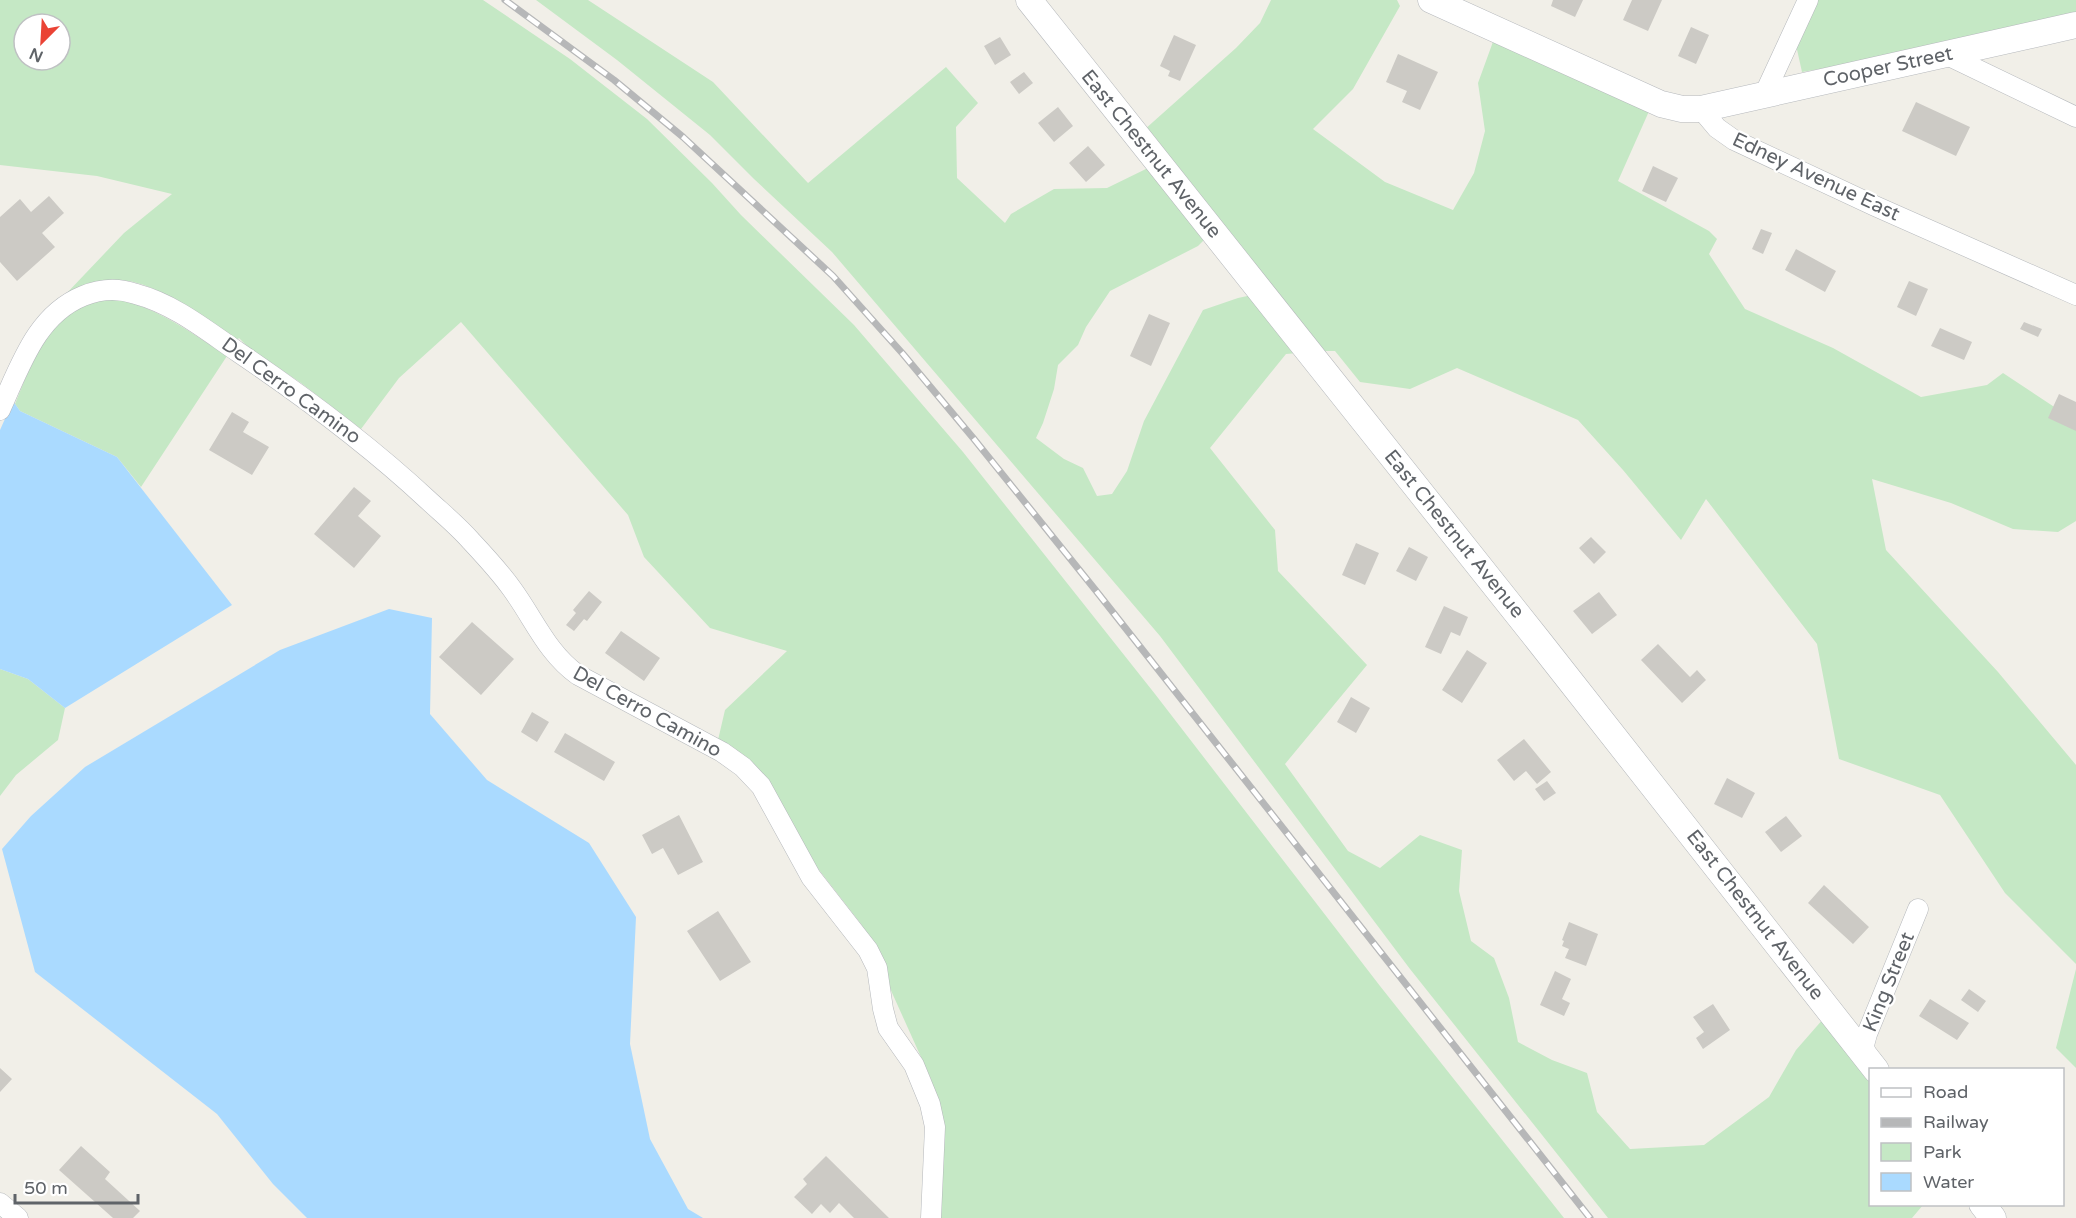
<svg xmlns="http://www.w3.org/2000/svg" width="2076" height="1218" viewBox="0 0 2076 1218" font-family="'Varela Round',sans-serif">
<rect width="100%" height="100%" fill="#f1efe8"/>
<path fill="#c5e8c5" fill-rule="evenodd" d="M0,0H483L570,59L647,119L712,183L741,215L854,325L963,452L1155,694L1380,986L1564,1218H941L938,1100L930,1077L861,924L718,740L725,710L787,651L710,628L644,557L628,515L461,322L399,378L361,429L301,383L249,348L239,338L237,340C211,323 150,277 119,281C101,284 83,291 65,295L124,233L172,194L97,176L0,165ZM24,24H60V60H24Z
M536,0H588L713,82L808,183L946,67L978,103L956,127L957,178L1005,223L1011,214L1054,189L1107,188L1150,167L1206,238L1198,246L1110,291L1086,327L1078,345L1058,365L1054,389L1043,423L1036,438L1064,459L1083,468L1097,496L1112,494L1127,471L1144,421L1203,310L1238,298L1252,295L1298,353L1286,354L1210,448L1275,530L1278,571L1367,665L1285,764L1348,851L1380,868L1420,835L1462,850L1459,891L1471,941L1494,958L1509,998L1518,1042L1552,1060L1587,1073L1597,1112L1630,1149L1704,1145L1769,1097L1796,1050L1824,1018L1870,1077V1204L1923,1205L1912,1218H1608L1410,969L1160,636L832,252L754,179L710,135L617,60Z
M1271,0H1397L1400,6L1353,89L1313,129L1385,182L1453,210L1474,173L1485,131L1478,83L1494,39L1650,109L1618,181L1709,231L1717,239L1709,254L1745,309L1833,348L1921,397L1987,385L2003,373L2074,420L2076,424V521L2058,532L2013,529L1951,503L1872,479L1886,550L1998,672L2076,765V964L2005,893L1940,795L1839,759L1817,644L1706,499L1681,540L1623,470L1578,420L1457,368L1410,389L1360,382L1335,351H1320L1144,130L1236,48L1260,23Z
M1817,0H2076V16L1884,58L1802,72L1796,45Z
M117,299C158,308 192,333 227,356L141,487L117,457L20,411L15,404C37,352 50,302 117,299Z
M0,669L28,679L65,708L58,740L16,775L0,796Z
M2076,969V1068L2056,1048Z"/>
<path fill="#aadaff" d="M13,401L20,411L117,457L232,605L65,708L28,679L0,669V430Z
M389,609L432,618L430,714L487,780L589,843L636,917L630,1044L650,1139L688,1209L703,1218H307L273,1184L217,1114L35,972L2,849L31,816L85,767L280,650Z"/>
<path fill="#cccac5" d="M1553,0H1583L1575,17L1551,6Z
M1632,0H1662L1648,31L1623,20Z
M1691,27L1709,35L1696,64L1678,56Z
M1174,35L1196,45L1180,81L1168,76L1170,71L1160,66Z
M1000,37L1011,55L995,65L984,46Z
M1398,54L1438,72L1420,110L1402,102L1407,91L1386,82Z
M1024,72L1033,83L1019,94L1010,82Z
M1916,102L1970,127L1956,156L1902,131Z
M1058,107L1073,126L1054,142L1038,123Z
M1088,146L1105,165L1086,182L1069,163Z
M1653,166L1678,178L1666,202L1642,191Z
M49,196L64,213L42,233L55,247L17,281L0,262V217L20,199L31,212Z
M1761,229L1772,233L1763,254L1752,249Z
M1796,249L1836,271L1825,292L1785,270Z
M1909,281L1928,289L1916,316L1897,307Z
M1149,314L1170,323L1151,366L1130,356Z
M2024,322L2042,329L2038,337L2020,329Z
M1940,328L1972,342L1964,360L1931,346Z
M2059,394L2076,402V431L2048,418Z
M232,412L249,422L243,432L269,447L252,475L209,450Z
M354,487L371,501L358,516L381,536L354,568L314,534Z
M1591,537L1606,552L1594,564L1579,548Z
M1356,543L1379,553L1365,585L1342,575Z
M1409,547L1428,557L1416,581L1396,571Z
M589,591L602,602L587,621L584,619L574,631L566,625L576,613L573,610Z
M1599,592L1617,615L1592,634L1573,611Z
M1444,606L1468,617L1460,636L1451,632L1441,654L1425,647Z
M472,622L514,659L481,695L439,657Z
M621,631L660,658L644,681L605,653Z
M1658,644L1690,677L1697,670L1706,680L1682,703L1641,660Z
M1467,650L1487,663L1462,703L1442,690Z
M1351,697L1370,708L1356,733L1337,722Z
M532,712L549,722L537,742L521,732Z
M565,733L615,762L604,781L554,752Z
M1524,739L1551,772L1537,784L1526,771L1514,781L1497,760Z
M1727,778L1755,793L1742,818L1714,804Z
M1547,781L1556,793L1544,801L1535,789Z
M679,815L703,862L678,875L663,848L652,854L642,835Z
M1786,816L1802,836L1781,852L1765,832Z
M1824,885L1869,927L1853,944L1808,903Z
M718,911L751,962L720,981L687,931Z
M1569,922L1598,934L1586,966L1565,958L1569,949L1562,946L1564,941L1562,940Z
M1555,971L1571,979L1562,999L1570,1003L1564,1016L1540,1005Z
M1969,989L1986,1001L1978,1012L1961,1000Z
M1930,999L1969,1023L1957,1040L1919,1016Z
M1713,1004L1730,1030L1703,1049L1696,1038L1704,1032L1693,1017Z
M0,1068L12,1079L0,1092Z
M81,1146L110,1172L105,1179L140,1211L133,1218H113L59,1170Z
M826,1156L889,1218H854L839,1203L830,1213L821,1204L812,1214L794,1197L807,1184L803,1179Z"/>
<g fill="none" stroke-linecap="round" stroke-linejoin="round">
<g stroke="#b5b8bc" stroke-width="21">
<path id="minor" d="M1945,54L2076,117
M1765,93L1808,0
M1701,109L1717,128L1734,140L1875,206L2076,295
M0,410C20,367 36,315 83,296C100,289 119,288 136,294C174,304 207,331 238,352C306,398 368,444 428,500C442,513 458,526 471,541C485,556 500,572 512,589C534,619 547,653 578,675L722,752L743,767L761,786L811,877L868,950L877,968L883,1009L888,1028L914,1065L930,1104L935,1127L931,1218
M1866,1056L1864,1045L1867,1034L1918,909
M0,1203L18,1218"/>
</g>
<g stroke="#b5b8bc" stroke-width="27">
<path id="tertiary" d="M1029,0L1538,640L1876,1070
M1431,0L1661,104L1682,109H1701L2076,25
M1982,1204L1993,1218"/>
</g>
<use href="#minor" stroke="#fff" stroke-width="20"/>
<use href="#tertiary" stroke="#fff" stroke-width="26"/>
<g stroke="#b6b7b8" stroke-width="7">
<path id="rail" d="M505,0L614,80L683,137L833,276L903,354L974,439L1097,592L1590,1218"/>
</g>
<use href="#rail" stroke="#fff" stroke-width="4.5" stroke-dasharray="14" stroke-linecap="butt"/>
</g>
<g text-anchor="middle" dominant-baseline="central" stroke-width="4.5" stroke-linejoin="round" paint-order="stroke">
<g font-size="20" fill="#5f6368" stroke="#fff">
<text transform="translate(1888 67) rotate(-12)">Cooper Street</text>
<text transform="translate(1151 154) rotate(51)">East Chestnut Avenue</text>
<text transform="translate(1816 177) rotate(25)">Edney Avenue East</text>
<text transform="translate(291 391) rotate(36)">Del Cerro Camino</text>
<text transform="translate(1454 534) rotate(51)">East Chestnut Avenue</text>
<text transform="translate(647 712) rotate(29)">Del Cerro Camino</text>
<text transform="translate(1755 915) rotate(52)">East Chestnut Avenue</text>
<text transform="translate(1889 982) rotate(-68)">King Street</text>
</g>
</g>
<rect x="1869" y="1068" width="195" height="138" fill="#ffffff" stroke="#bfc1c3" stroke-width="1.5"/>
<rect x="1881" y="1088" width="30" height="9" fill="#ffffff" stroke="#bfc1c3" stroke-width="1.5"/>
<text x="1923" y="1098" font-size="18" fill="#5f6368">Road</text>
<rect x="1881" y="1118" width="30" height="9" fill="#b6b7b8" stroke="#bfc1c3" stroke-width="1.5"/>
<text x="1923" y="1128" font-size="18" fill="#5f6368">Railway</text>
<rect x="1881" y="1143" width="30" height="18" fill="#c5e8c5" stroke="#bfc1c3" stroke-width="1.5"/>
<text x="1923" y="1158" font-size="18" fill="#5f6368">Park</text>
<rect x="1881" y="1173" width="30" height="18" fill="#aadaff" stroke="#bfc1c3" stroke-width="1.5"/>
<text x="1923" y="1188" font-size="18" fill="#5f6368">Water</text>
<g transform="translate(42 42) rotate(204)"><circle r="28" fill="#ffffff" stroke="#bfc1c3" stroke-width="1.5"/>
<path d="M0-4.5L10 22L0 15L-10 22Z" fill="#ea4335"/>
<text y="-9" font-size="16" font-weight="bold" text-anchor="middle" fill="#5f6368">N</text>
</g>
<path d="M15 1194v9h123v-9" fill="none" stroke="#5f6368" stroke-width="3"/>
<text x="24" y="1194" font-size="18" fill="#5f6368" stroke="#ffffff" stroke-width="4.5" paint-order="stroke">50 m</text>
</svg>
